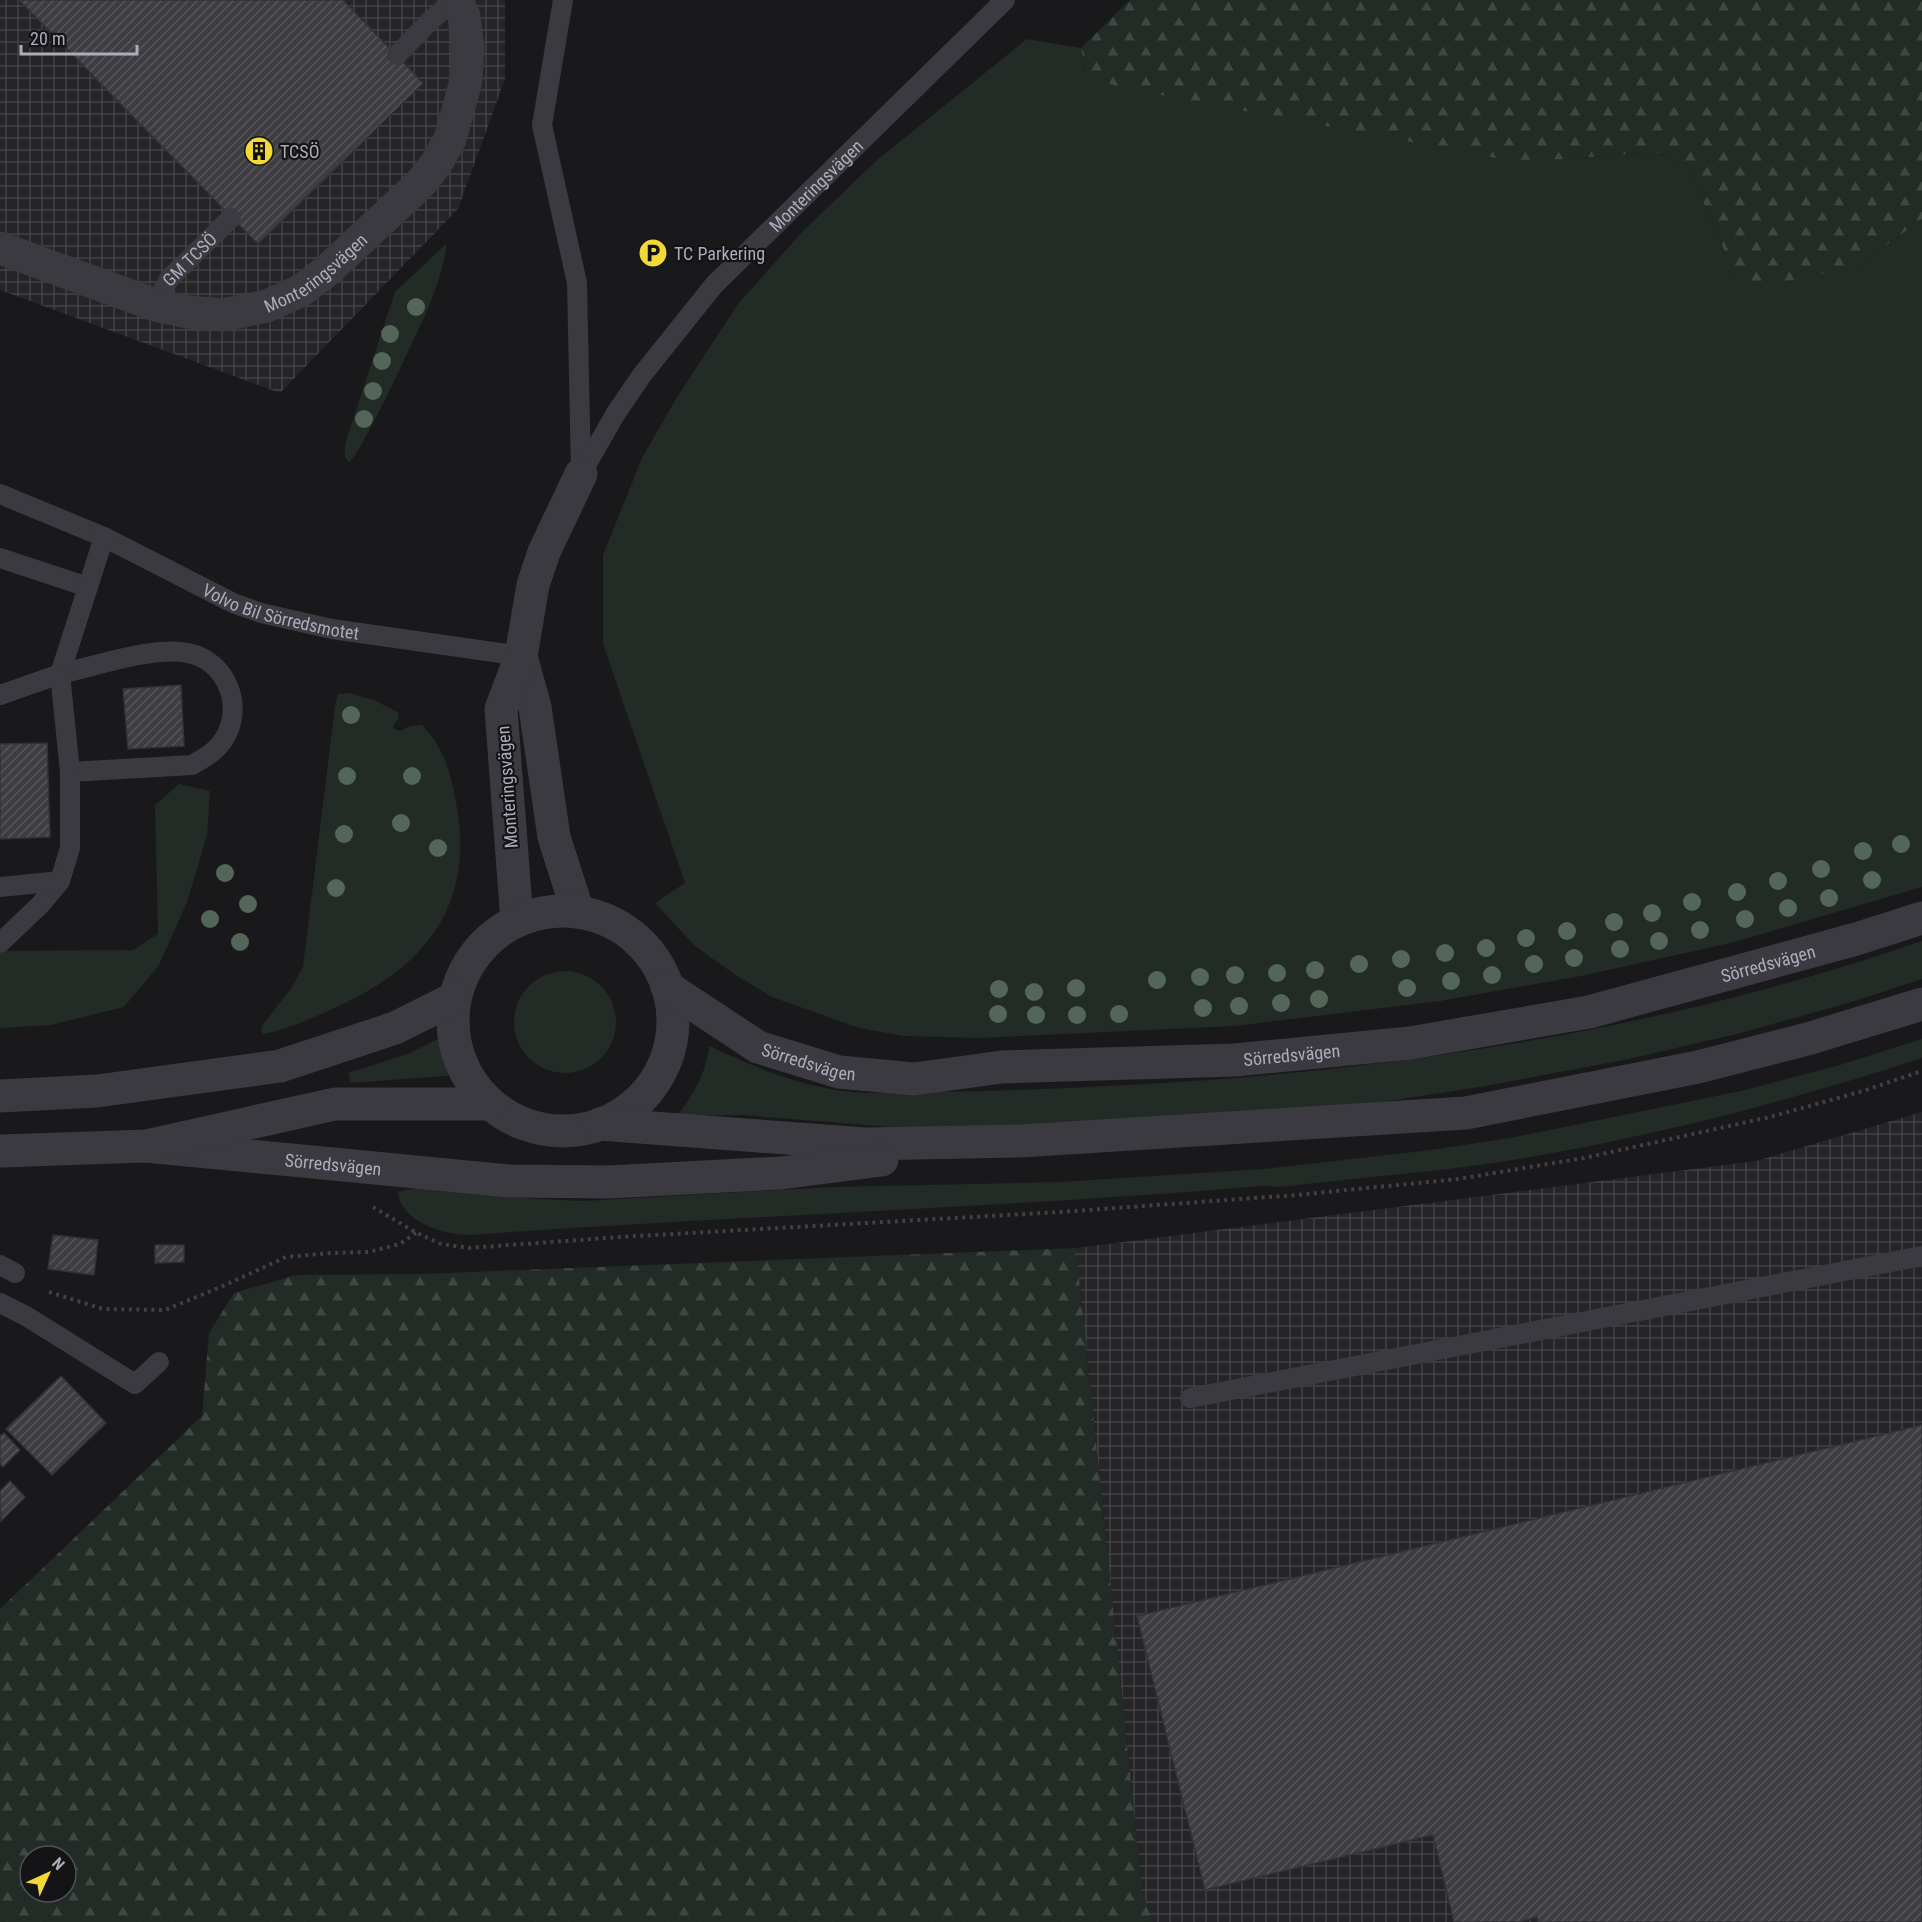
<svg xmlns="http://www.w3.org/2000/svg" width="1922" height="1922" viewBox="0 0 1922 1922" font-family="'Roboto Condensed',sans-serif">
<defs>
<pattern id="industrial-grid" width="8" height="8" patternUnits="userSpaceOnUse" patternTransform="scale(1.5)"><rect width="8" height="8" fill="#252528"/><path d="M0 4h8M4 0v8" fill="none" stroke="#424245"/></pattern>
<pattern id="forest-firs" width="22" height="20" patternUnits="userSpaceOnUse" patternTransform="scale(1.5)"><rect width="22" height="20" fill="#222b25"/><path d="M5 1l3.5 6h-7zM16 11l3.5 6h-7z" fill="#3f4743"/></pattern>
<pattern id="building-hatch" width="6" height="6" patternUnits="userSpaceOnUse" patternTransform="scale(1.5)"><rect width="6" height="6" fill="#3e3e42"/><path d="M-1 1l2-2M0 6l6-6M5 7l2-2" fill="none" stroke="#57575b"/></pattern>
</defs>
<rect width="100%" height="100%" fill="#19191b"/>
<path fill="url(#industrial-grid)" d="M0,0H505V79L458,209L280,393L0,290Z
M1922,1112V1922H1152L1142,1890L1076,1248L1756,1161Z"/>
<path fill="#222b25" d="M1027,39L1081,48L1085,74L1569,159L1655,152L1687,165L1737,280L1857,267L1922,219V887L1731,943L1581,976L1440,1001L1235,1026L979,1038L904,1036L859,1028L772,997L734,974L695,946L655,903L685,883L603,644V555L642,458L677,397L738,304L803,231L877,160Z
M446,244C447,259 433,296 427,311C418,331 360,457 349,462C342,456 345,448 346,441L395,292Z
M349,693L374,700L399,713L398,719L393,726L394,729L400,731L410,726L422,725C445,748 452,777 457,808C474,910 421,970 332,1009C310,1019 286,1030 263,1034L261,1031L262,1026L292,987L303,967L335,706L338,694Z
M179,784L210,791L207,835L187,902L159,965L124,1007L51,1025L0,1028V951L133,950L158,934L155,805Z
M1922,941V979L1855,1001L1737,1034L1624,1060L1486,1086L1382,1102L1317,1109L929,1130L741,1115L677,1116C693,1096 707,1071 709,1046C752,1066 796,1085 844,1091C873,1095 902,1092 931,1092C983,1091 1035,1090 1086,1087C1369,1075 1653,1034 1922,941Z
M514 1022a51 51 0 1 1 102 0a51 51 0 1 1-102 0Z
M449,1033L450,1046L459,1075L351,1083L348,1073L410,1053Z
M1922,1039V1058C1793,1100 1659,1135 1525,1158C1444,1172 1362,1177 1280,1187L1263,1186C999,1208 733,1216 469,1235C445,1235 400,1222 398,1192L416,1188L538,1199L583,1201L833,1187L1060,1182L1263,1169L1431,1150L1510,1138L1741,1091L1840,1065Z"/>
<path fill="url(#forest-firs)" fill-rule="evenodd" d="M1130,0H1922V219L1857,267L1767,285L1737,280L1687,165L1655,152L1569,159L1506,160L1118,87L1085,74L1081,48Z
M1076,1248L1142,1890L1152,1922H0V1609L202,1416L209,1333L234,1293L296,1275L422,1274ZM30,1856H66V1892H30Z"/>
<path fill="url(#building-hatch)" stroke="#333337" stroke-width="1.5" d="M19,0H343L423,83L258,244Z
M181,685L184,746L128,749L123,689Z
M47,743L50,837L0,839V744Z
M53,1235L98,1240L94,1275L48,1269Z
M155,1245H184V1262L155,1263Z
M61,1376L106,1423L52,1475L6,1429Z
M1922,1425V1922H1538L1537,1917L1519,1922H1454L1433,1835L1205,1890L1137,1616Z
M4,1433L20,1450L3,1467L0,1464V1436Z
M10,1481L25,1497L1,1521L0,1491Z"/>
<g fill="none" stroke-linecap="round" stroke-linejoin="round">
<path stroke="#404047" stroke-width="4" stroke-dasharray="3 4.5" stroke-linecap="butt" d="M373,1207L415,1232L441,1244L469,1248L620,1237L1060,1212L1297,1195L1458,1179L1584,1158L1770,1117L1863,1091L1922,1071
M49,1292L103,1309L165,1310L223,1286L286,1257L331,1253L369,1252L400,1244L416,1233"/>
<g stroke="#3a3a40" stroke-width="20">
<path d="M563,0L542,125L577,283L581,472"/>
<path d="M397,55L429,22L454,0"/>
<path id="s1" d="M155,305L169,279L231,218"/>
<path id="s2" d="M581,474L616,413L642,375L714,285L1005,0"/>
<path id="s3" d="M0,494L104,537L233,603L261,613L332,629L521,656"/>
<path d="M0,558L88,587"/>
<path d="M60,674C96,666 154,646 188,653C226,660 245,706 224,739C216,752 204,758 192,765L70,772"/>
<path d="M60,674L104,537"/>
<path d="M0,695L60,674L70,772V848L60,881L40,905L0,943"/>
<path d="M0,887L60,881"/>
<path d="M0,1265L15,1273"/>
<path d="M0,1303L26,1316L135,1384L159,1362"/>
<path d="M1190,1398L1922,1256"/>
</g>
<g stroke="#3a3a40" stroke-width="33">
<path id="s4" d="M0,248L155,305L188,312L223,315L267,306L302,290L329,269L421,183L436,164L450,139L466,81L468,48L464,16L456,0"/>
<path d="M521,656L535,707L554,837L578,912"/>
<path d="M517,921L501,709L521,656L533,585L544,552L581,474"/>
</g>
<g stroke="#3a3a40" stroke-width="33">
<circle cx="563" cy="1021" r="110"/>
<path id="s5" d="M667,987L758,1047L839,1072L914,1079L1002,1067L1235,1060L1410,1043L1589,1012L1856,939L1922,918"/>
<path d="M0,1096L97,1091L280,1066L395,1028L455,998"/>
<path d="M600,1124L866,1144L1020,1141L1466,1113L1698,1067L1811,1038L1922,1004"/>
<path id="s6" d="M146,1146L510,1181L609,1182L781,1173L882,1160"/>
<path d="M0,1151L146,1146L335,1104H490"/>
</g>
</g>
<g fill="#536659">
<circle cx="416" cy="307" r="9"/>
<circle cx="390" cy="334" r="9"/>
<circle cx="382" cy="361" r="9"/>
<circle cx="373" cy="391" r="9"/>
<circle cx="364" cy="419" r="9"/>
<circle cx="351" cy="715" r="9"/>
<circle cx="347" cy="776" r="9"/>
<circle cx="412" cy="776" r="9"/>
<circle cx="401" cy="823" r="9"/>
<circle cx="344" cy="834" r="9"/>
<circle cx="1901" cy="844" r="9"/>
<circle cx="438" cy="848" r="9"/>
<circle cx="1863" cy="851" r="9"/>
<circle cx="1821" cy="869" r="9"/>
<circle cx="225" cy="873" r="9"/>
<circle cx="1872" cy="880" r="9"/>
<circle cx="1778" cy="881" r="9"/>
<circle cx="336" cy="888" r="9"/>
<circle cx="1737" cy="892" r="9"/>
<circle cx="1829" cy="898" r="9"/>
<circle cx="1692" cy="902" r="9"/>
<circle cx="248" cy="904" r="9"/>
<circle cx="1788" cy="908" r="9"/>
<circle cx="1652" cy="913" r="9"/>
<circle cx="210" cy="919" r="9"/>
<circle cx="1745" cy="919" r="9"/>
<circle cx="1614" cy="922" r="9"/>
<circle cx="1700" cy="930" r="9"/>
<circle cx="1567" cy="931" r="9"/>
<circle cx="1526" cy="938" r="9"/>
<circle cx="1659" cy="941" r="9"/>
<circle cx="240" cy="942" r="9"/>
<circle cx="1486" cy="948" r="9"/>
<circle cx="1620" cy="949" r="9"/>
<circle cx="1445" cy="953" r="9"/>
<circle cx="1574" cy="958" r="9"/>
<circle cx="1401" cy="959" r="9"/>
<circle cx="1359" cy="964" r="9"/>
<circle cx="1534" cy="964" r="9"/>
<circle cx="1315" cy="970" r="9"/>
<circle cx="1277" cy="973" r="9"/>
<circle cx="1235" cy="975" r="9"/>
<circle cx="1492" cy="975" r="9"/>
<circle cx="1200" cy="977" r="9"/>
<circle cx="1157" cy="980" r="9"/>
<circle cx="1451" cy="981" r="9"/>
<circle cx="1076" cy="988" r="9"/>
<circle cx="1407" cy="988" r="9"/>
<circle cx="999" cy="989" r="9"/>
<circle cx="1034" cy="992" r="9"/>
<circle cx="1319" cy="999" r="9"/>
<circle cx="1281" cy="1003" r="9"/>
<circle cx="1239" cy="1006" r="9"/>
<circle cx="1203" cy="1008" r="9"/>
<circle cx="998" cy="1014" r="9"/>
<circle cx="1119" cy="1014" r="9"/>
<circle cx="1036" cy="1015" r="9"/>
<circle cx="1077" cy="1015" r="9"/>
</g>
<defs>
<g id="building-disc" transform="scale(1.5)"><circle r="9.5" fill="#f2d839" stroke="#141416"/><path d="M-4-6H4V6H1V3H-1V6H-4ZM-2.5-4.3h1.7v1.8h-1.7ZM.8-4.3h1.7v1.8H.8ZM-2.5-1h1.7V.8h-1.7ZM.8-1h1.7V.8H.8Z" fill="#111"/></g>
<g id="parking-disc" transform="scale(1.5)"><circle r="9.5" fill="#f2d839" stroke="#141416"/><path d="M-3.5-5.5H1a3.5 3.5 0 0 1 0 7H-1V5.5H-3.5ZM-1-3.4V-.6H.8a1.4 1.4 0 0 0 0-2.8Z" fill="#111"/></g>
</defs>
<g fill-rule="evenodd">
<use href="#building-disc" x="259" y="151"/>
<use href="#parking-disc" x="653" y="253"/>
</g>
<g text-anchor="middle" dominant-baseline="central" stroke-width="4.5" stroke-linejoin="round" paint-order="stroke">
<g font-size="18" fill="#abadba" stroke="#141416" text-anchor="start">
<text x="280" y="151">TCSÖ</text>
<text x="674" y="253">TC Parkering</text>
</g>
<g font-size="18" fill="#abadba" stroke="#141416">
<text stroke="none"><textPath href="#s2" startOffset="374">Monteringsvägen</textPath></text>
<text stroke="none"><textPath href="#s1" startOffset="58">GM TCSÖ</textPath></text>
<text stroke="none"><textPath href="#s4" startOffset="338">Monteringsvägen</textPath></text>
<text stroke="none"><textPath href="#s3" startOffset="306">Volvo Bil Sörredsmotet</textPath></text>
<text transform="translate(507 787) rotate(-94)">Monteringsvägen</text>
<text stroke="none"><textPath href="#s5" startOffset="1134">Sörredsvägen</textPath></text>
<text stroke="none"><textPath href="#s5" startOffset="648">Sörredsvägen</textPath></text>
<text stroke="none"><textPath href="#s5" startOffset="162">Sörredsvägen</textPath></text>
<text stroke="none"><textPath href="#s6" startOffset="188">Sörredsvägen</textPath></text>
</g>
</g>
<g transform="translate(48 1874) rotate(45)"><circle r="28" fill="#141416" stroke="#505158" stroke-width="1.5"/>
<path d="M0-4.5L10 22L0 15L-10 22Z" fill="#f2d839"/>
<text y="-9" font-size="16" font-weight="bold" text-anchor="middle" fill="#abadba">N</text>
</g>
<path d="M21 45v9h116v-9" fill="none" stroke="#abadba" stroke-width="3"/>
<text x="30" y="45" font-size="18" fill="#abadba" stroke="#141416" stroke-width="4.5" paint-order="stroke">20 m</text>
</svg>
